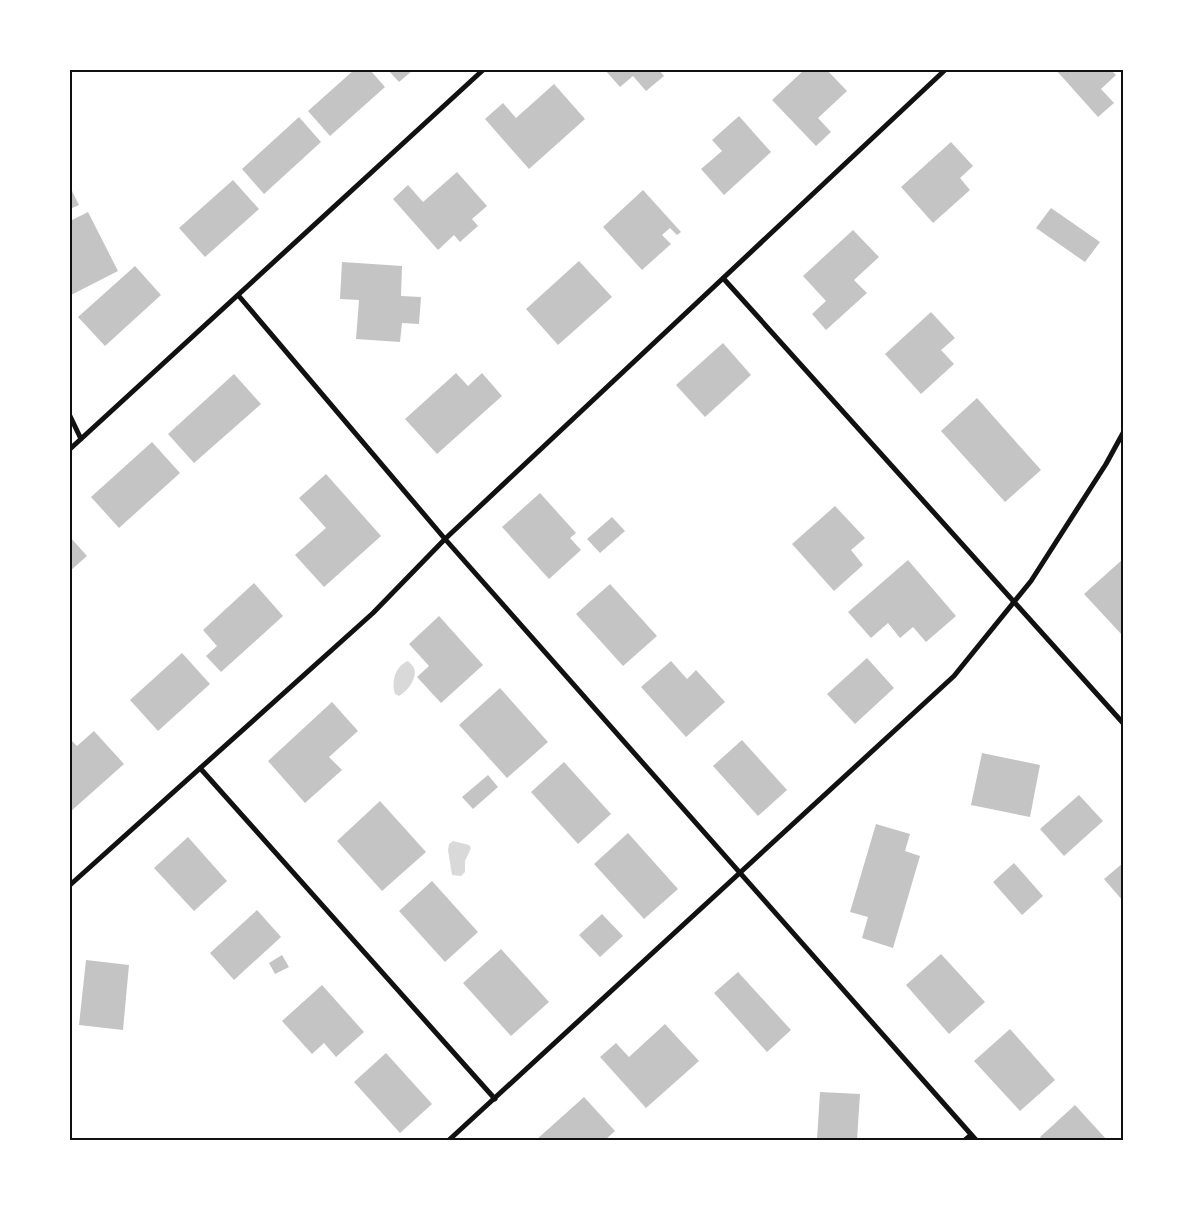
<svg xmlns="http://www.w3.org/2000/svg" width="1193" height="1210" viewBox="0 0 1193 1210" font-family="'IBM Plex Serif',serif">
<rect width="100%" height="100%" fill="#fff"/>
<path fill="#d9d9d9" d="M408,661C409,662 414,667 414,668C418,677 408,691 399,696L395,694C391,682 395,666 408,661Z
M453,841L469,845L471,848L465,861V872L461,876L452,875L448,850L449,844Z"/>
<path fill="#c4c4c4" d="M354,70H370L385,87L330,136L308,111Z
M388,70H413L399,82Z
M605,70H659L664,76L646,91L633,76L620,87Z
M804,70H827L847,91L818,118L831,132L816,146L772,100Z
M1056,70H1111L1116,75L1101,89L1114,103L1098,117Z
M554,84L585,119L529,169L485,119L503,103L516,118Z
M739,116L771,152L724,195L701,169L722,151L712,140Z
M299,117L321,142L264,194L242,169Z
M951,142L973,166L960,178L970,190L933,223L901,187Z
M457,172L487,206L472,219L478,226L460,242L454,235L438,250L393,199L408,185L423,202Z
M233,180L259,209L205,257L179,228Z
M70,187L79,205L70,209Z
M643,190L681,232L677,235L670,228L662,235L671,244L642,270L603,227Z
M1051,208L1100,242L1085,262L1036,228Z
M88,212L118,271L71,295L70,221Z
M853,230L879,257L854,280L867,293L826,330L812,314L826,301L803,276Z
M579,261L612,297L558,345L526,309Z
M342,262L402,266L401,296L421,297L419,324L402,323L400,342L356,339L359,300L340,299Z
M135,266L161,295L105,346L78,317Z
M931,312L955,338L941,350L954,364L921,394L885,354Z
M723,343L751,375L705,417L676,385Z
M456,373L468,386L482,373L502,396L437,454L405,419Z
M234,374L261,404L194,463L168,434Z
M977,398L1041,470L1005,502L941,431Z
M152,442L180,473L119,528L91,497Z
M326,474L381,536L324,587L295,555L326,528L299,498Z
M540,493L576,533L570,538L581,550L549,579L502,527Z
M835,506L865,538L851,550L863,565L834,591L792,544Z
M612,517L625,531L600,553L587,539Z
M70,537L87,556L70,571Z
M1123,559V636L1084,594Z
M908,560L956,616L926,642L913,627L900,638L888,623L871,638L848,612Z
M254,583L283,616L221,672L206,656L217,646L203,630Z
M610,584L657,636L623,666L576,614Z
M439,616L483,665L441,703L417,677L429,666L409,644Z
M182,653L210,684L158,731L130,700Z
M867,658L894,688L855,724L827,694Z
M671,661L687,679L696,670L725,702L686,737L641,687Z
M500,688L548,742L507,778L459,725Z
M332,702L358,731L329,757L342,770L305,803L268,761Z
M94,731L124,764L70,812V739L77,746Z
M742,740L787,790L758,816L713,766Z
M982,753L1040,765L1030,817L971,805Z
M564,762L611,814L578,844L531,792Z
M488,775L498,787L473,809L462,797Z
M1079,795L1103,821L1064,856L1040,829Z
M380,801L426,852L382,891L337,841Z
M876,824L910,834L905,851L920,856L893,948L862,938L868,917L850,912Z
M628,833L678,889L644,919L594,864Z
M188,837L227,881L194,911L154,868Z
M1014,863L1043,896L1022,915L993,882Z
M1123,863V901L1104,879Z
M432,881L478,932L445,962L399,911Z
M257,910L281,937L234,980L210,953Z
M602,914L623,936L600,957L579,935Z
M501,949L549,1002L511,1036L463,983Z
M941,954L985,1002L949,1034L906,985Z
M282,955L289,967L275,974L269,963Z
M86,960L129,965L123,1030L79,1025Z
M738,972L791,1030L767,1052L714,993Z
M322,985L364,1032L336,1057L324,1043L312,1054L282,1021Z
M665,1024L699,1061L646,1108L600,1057L616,1043L629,1057Z
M1010,1029L1055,1080L1020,1111L974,1061Z
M386,1053L432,1104L400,1133L354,1082Z
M820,1092L860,1094L857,1140H817Z
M584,1097L615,1131L605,1140H536Z
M1075,1105L1107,1140H1043L1040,1137Z"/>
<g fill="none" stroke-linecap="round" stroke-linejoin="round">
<path stroke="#111" stroke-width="5" d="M723,278L1123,723
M238,295L445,539L976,1140
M70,416L81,439
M70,449L483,70
M200,768L495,1099
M70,885L373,613L445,539L945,70
M449,1140L954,676L1031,581L1106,464L1123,433
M965,1140L971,1135"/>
</g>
<rect width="1193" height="1210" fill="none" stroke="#ffffff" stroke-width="142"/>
<rect x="71" y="71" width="1051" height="1068" fill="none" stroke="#111" stroke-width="2"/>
</svg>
